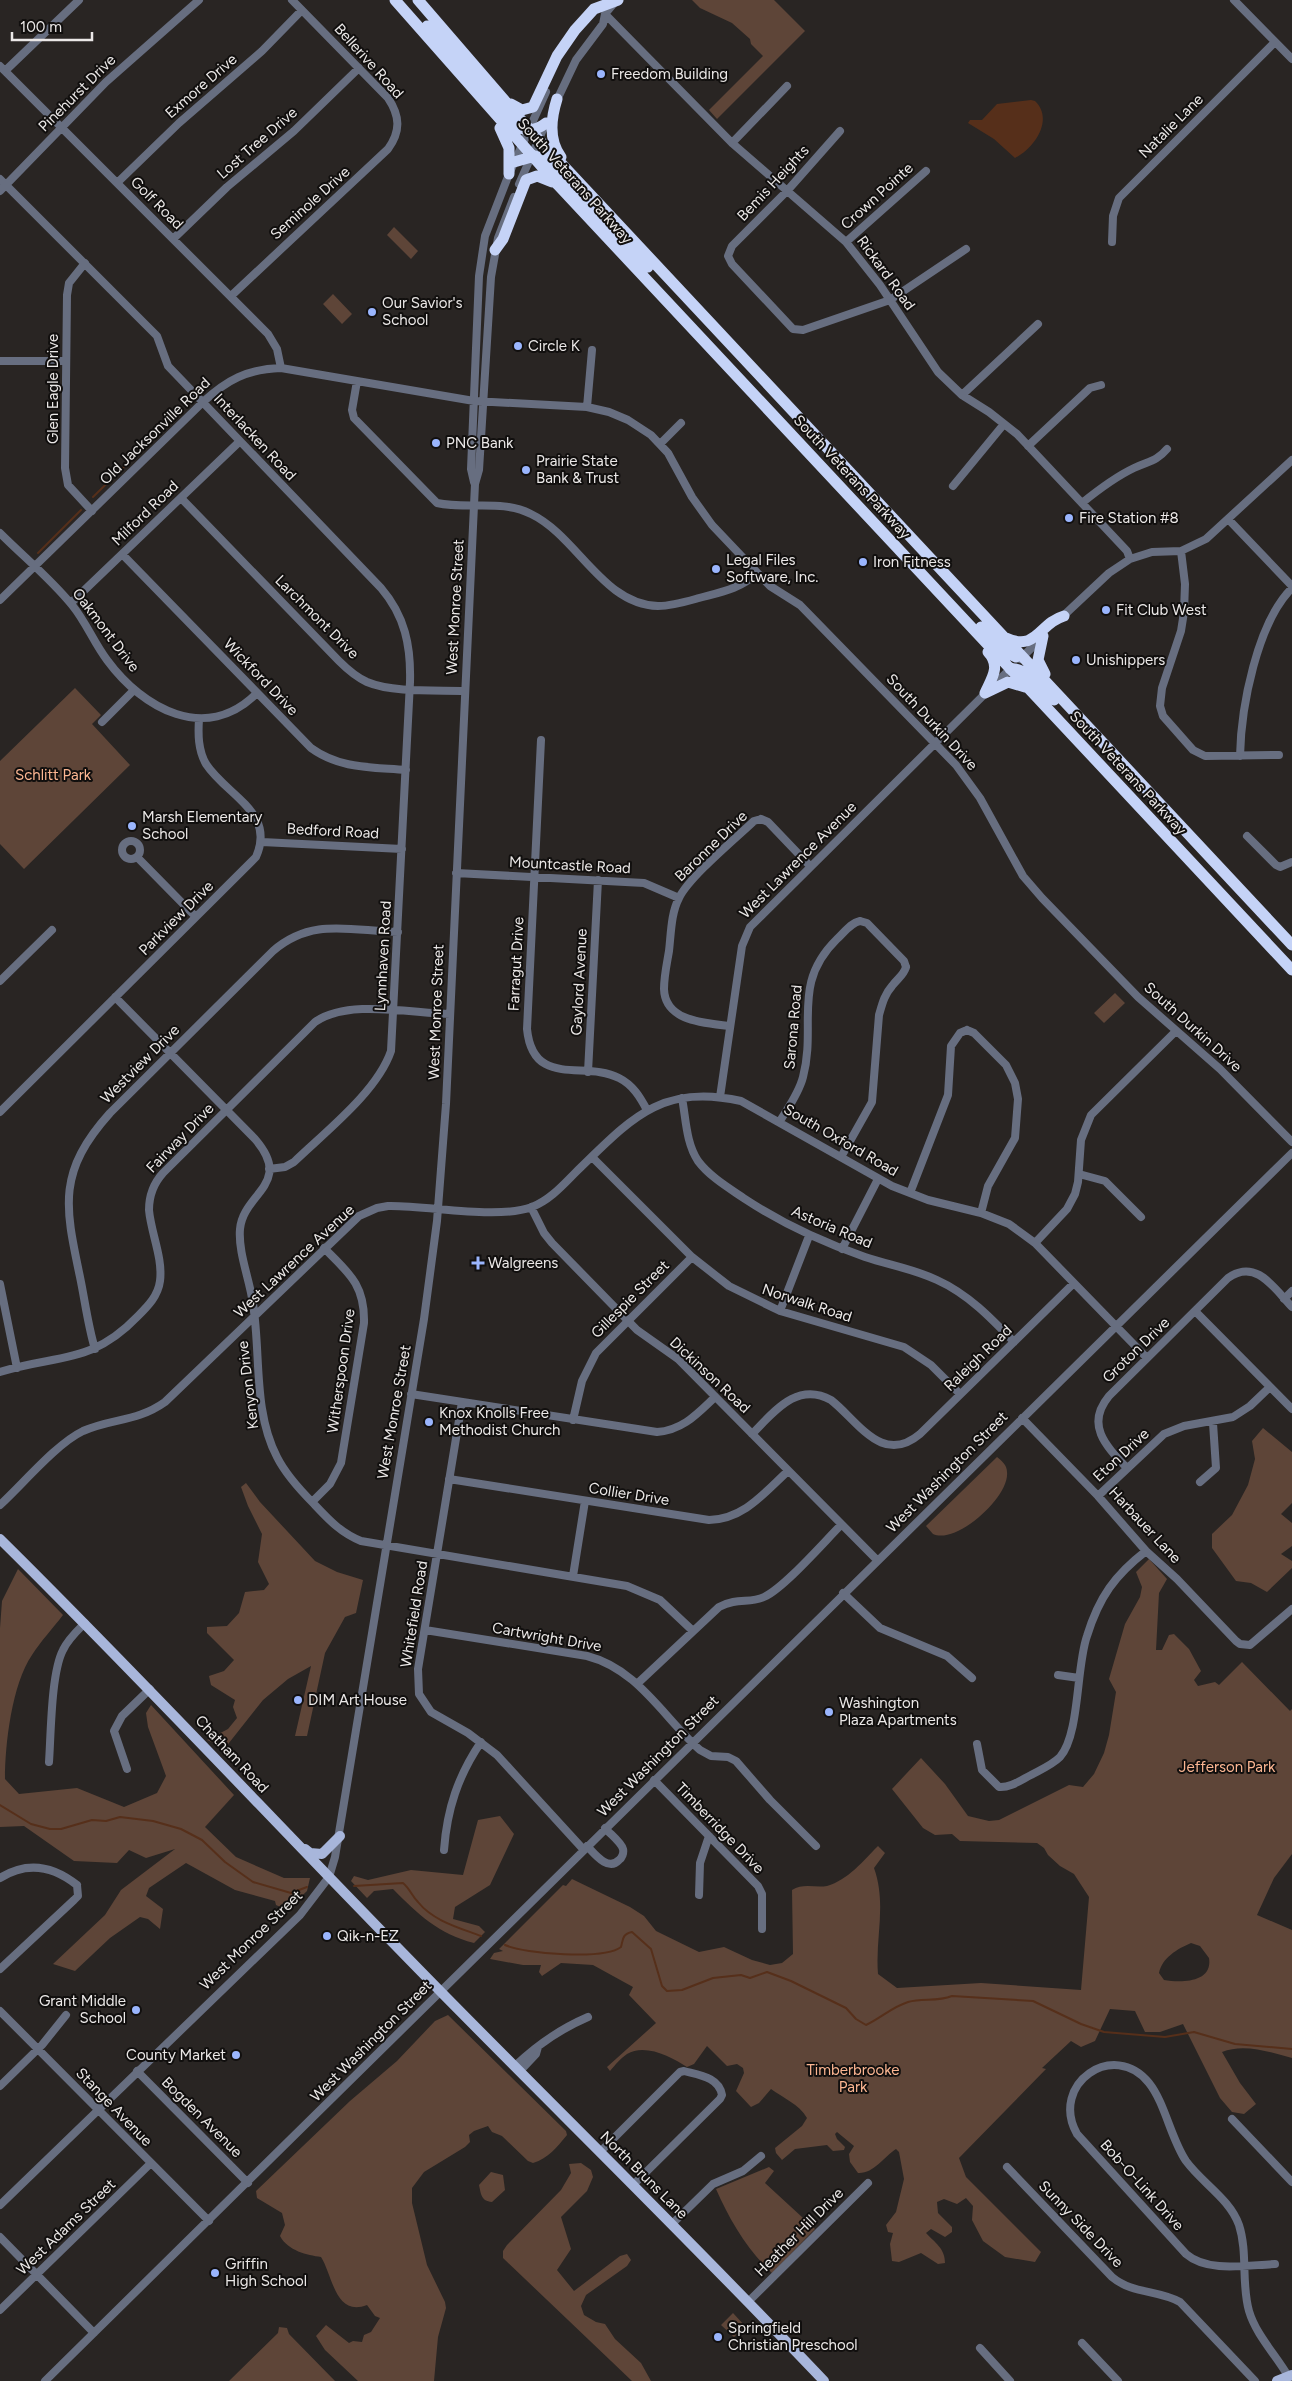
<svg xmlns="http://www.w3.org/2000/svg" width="1292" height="2381" viewBox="0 0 1292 2381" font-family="Figtree,sans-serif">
<rect width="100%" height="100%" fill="#292523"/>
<path fill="#5e4538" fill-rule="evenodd" d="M692,0H774L805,31L717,119L709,110L763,56L751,44L750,39L732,23L700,8Z
M394,227L418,251L411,259L387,235Z
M333,294L352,314L342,324L323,304Z
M75,688L101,715L92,724L130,765L24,869L0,844V761Z
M1115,993L1125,1003L1104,1023L1094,1013Z
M1263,1428L1292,1452V1503L1281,1514L1292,1523V1546L1281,1554L1292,1561V1568L1267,1592L1251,1583L1236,1581L1212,1548V1534L1232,1515L1248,1485L1255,1459L1252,1441Z
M997,1457C1002,1461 1007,1465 1007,1472C1010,1497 956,1545 933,1534L926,1526Z
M246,1483L260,1502L315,1561L337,1572L363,1580L356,1613L345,1617L325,1653L307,1736H295L311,1666L288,1679L263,1700L225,1748L207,1740L228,1729L237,1718L233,1707L235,1700L211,1685L209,1676L224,1671L234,1660L207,1633V1627L227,1626L239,1613L245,1592L264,1590L269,1584L258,1562L262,1534L248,1506L241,1487Z
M1149,1559L1167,1579L1159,1593L1156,1650H1162L1169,1635L1174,1634L1189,1649L1201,1671L1194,1680L1198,1686L1215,1682L1219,1685L1242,1662L1290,1711L1292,1709V1854L1274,1878L1257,1915L1292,1930V2058C1270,2052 1244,2043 1222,2052L1240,2083L1256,2104L1244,2114L1232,2112L1220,2098L1183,2024L1160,2032H1145L1135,2011L1110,2009L1095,2041L1081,2047L1071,2041L1042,2068L1046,2069L959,2158L966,2177L1041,2252L1035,2262L1005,2257L983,2241L972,2220L973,2206L966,2198L957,2204L944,2199L937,2202L938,2213L952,2227V2232L945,2237L931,2229L926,2233C935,2243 945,2248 945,2263L938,2264L921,2253L899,2262L892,2261L890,2244L893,2233L888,2232L886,2225L896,2212L904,2179L899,2152L896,2149C884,2157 873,2174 858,2173L850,2162L849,2154L854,2146L837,2132L835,2134L837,2139L845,2147L844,2150L833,2151L827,2145L795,2149L782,2160L776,2153L775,2148L802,2126L807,2118C799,2104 783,2098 771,2089L759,2103L751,2107L736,2091L744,2073L743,2068L737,2064L727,2066L707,2046L694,2064L687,2067C672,2057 645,2043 627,2054C621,2058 615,2065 610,2071L607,2067L656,2023L629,1995L633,1987L593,1965L561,1963L542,1976L539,1972L541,1965H523L490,1959L494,1953L503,1951L499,1949L563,1885L566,1886L572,1879L630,1907L644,1916L656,1931L699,1952L724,1947L752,1960L770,1965L782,1963L793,1954L792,1890C803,1883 815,1888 827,1886C848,1880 863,1861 878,1846L885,1853L874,1868C887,1905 875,1937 878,1974L897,1988L981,1983L1081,1990L1089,1897L1074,1874L1060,1866L1048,1855L1044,1848L1037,1843L960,1841L952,1834L935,1835L923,1828L892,1789L921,1758L945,1784L968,1816L989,1821L999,1820L1069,1785L1083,1787L1094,1774L1104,1753L1109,1735L1116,1692L1109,1679L1125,1624L1140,1597L1142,1587L1136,1572ZM1191,1943L1200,1946L1209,1958C1213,1983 1181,1983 1164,1980L1159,1973C1162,1958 1177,1949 1191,1943Z
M18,1569L63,1615C53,1628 41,1641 32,1655C12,1684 5,1744 5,1779L19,1794L77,1788L124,1807L157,1793L166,1776L148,1727L146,1713L151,1705L234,1795L205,1827L236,1857L284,1878H310L307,1891L287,1910L276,1905L275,1901L235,1890L186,1863L149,1888L146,1896L163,1909L160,1929L148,1919L140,1917L110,1938L75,1971L53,1964L105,1915L121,1890L175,1849L146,1858L129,1850L117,1863L74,1861L24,1826L0,1827V1628L2,1601Z
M500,1816L514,1834L490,1885L455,1907L453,1919L479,1926L485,1932L474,1943C438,1934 418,1914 393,1889L374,1891L367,1898L351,1881L354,1876L368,1880L411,1870L463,1875L478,1820Z
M448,2015L566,2131L567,2135C556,2148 549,2158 533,2163L528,2161L502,2136L492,2132L488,2126L474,2131L469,2135L470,2142L465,2147L424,2172L412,2188V2203L427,2265L445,2302L446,2308L438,2337L434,2381H358L325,2350L316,2336L326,2325L349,2343L353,2341L362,2342L364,2335L371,2332L380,2318L375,2316L367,2305C335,2317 333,2276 321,2257C307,2255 288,2251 280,2236L285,2225L282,2213L257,2198L256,2191L350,2101L397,2061L435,2021Z
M581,2163L591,2170L593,2177L587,2191L561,2217L571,2249L557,2270L574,2291L620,2256L627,2254L631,2260L627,2266L586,2295L581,2306L584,2315L596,2322L605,2324L615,2339L641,2363L651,2381H632L503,2258V2251L507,2245L561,2190L571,2173L569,2164Z
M769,2167L774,2171L765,2183L815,2229L772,2273C748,2251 729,2219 716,2189Z
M491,2172L503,2175L505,2190L492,2202C481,2201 481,2194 479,2185Z
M733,2313L745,2326L734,2337L721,2325Z
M279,2327L287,2328L289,2334L335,2381H229L278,2333Z"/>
<path fill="#562f1a" d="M1031,100L1035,101C1054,119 1035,148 1015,158L994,139L968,123L970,120H982L997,104Z"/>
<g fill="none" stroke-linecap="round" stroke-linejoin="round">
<path stroke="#562f1a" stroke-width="2" d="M93,497L137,454
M38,553L81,510
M0,1805L31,1824L50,1829H61L92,1820L106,1821L120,1817L153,1821L181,1829L202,1840L225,1862L253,1882L291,1893L307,1887
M354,1886L403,1883C410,1889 412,1896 418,1902C433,1921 460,1928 481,1936
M505,1945C525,1954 604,1960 621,1947C623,1940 622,1934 632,1932L651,1949L662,1986L667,1991L682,1990L713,1978L741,1975L750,1978L767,1972L791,1981L846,2008L856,2019L866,2025C881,2018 892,2007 908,2002C923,1998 937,2002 952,1996L1033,2001L1081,2024L1104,2032L1165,2037L1194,2032L1235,2044L1292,2049"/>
<path stroke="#676e80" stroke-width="8" d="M1234,0L1292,59
M605,14L732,143L846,242L880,285L938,372L962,395L989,412L1017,434L1127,551L1130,559
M0,66L268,334L277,349L281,368
M5,71L79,0
M556,102L576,60L603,24L605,14L616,1
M840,131L787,191L732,246L728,256L732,264L793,329L803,330L890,300L966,249
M732,143L787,86
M0,179L157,336L168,366L381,588C405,616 411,646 410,682L391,1051C377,1092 325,1132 294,1162L285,1167L269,1169
M117,183L179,123L262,51L302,10
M519,184L546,123
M0,191L106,82L199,0
M173,239L227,187L294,131L359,68
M846,242L926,171
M1112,242L1113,216L1119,198L1275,42
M85,263L69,283L67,295L65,468L68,485L92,511
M231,296L388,149C401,131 400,116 388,98L292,0
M0,361H66
M357,381L352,410L354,418L437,503C468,510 502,499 531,514C577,536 603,605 658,606C672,606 685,602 699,598C721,592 740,589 757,573
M962,395L1038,324
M587,407L592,350
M660,444L681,423
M1028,446L1090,388L1101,385
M474,482L471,469L479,276L485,236L509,174L546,92
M953,486L1004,424
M181,498L339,661C347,669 356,677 367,682C393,693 436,690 465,691
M1082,503C1098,490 1115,477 1134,468C1148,461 1156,462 1167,449
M1229,520L1292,586
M0,533C24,557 51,579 72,605C86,622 94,643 107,660C143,709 206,744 257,693
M1181,551L1185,584L1184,612L1181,631L1162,688L1160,706L1163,716L1193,750L1205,756L1279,755
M122,554L311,748C340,769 371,767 406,770
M0,600L203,402C227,380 247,369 281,368L474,401L587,407L609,412L628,420L651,435L668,453L692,497L712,525L770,586L800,605L956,765L980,798L1023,876L1042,898L1138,997L1220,1069L1292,1142
M71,603L239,442
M1061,618L1109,573L1130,559L1152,552L1181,551L1206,539L1292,460
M1020,659L1043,637
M102,722L134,690
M541,740L527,1029C533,1089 585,1060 619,1078C633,1085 640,1097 647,1110
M1240,756C1241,707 1257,623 1292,588
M761,819L768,822L810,866
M1247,836L1276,865L1280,867L1292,862
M122 850a9 9 0 1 1 18 0a9 9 0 1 1-18 0Z
M262,842L402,849
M137,857L196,917
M456,873L644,883L679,898
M860,921L867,923L904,961L906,967
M0,981L52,930
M115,997L255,1139C294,1184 243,1193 240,1229C238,1253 250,1280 253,1304C261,1354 253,1411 277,1457C286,1475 300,1490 314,1504C329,1520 341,1533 361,1541L627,1586L660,1600L693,1631
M730,1026C706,1023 665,1022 664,989C664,976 667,963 669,951C671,934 671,913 679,898C689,877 735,839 754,821L761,819
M967,1030L974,1033L1006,1065L1015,1083L1018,1099L1015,1138L988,1186L981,1213
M588,1072L598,880
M720,1097L742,946L750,927L1012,667
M682,1098C686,1119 686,1143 698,1161C710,1177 729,1188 745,1199C783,1224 822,1242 865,1257C889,1265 914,1269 937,1280C968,1294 991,1318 1014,1342
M0,1112L256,857C276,812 227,796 206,764C198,750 198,734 199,719
M780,1121C788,1108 799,1093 803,1077C817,1024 791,984 837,939C844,933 850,923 860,921
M592,1157L692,1257L729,1286L780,1311L904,1347L931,1365L960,1394
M841,1157L872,1102L879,1015C882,1005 884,995 892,986C897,979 904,975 906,967
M1079,1174L1105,1181L1141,1217
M910,1193L948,1095L951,1046L960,1033L967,1030
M531,1207L544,1233L552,1243L637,1330L678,1359L877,1560
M1035,1243L1067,1209L1075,1194L1078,1182L1081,1140L1091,1115L1176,1031
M842,1249L878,1179
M0,1284L17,1368
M1284,1299L1292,1291
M780,1311L809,1236
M1195,1311L1292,1409
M95,1349C88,1326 85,1301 80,1277C65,1206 57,1172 110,1113L273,951C312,917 351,931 398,932
M0,1372C58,1354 91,1365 138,1316C148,1306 158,1296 160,1281C163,1258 151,1233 149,1210C149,1195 153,1184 163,1173L315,1022C348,999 410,1013 450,1014
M411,1394L657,1432C683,1430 697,1414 715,1397
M462,1402L418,1669L419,1694L431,1712L468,1733L497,1755L583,1849
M1022,1418L1098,1496L1146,1551L1177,1579L1236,1641L1240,1644L1250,1645L1292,1609
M573,1420L582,1381L596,1353L692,1257
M752,1434C774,1412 797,1381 831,1400C858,1421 882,1466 920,1434L1074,1283
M1127,1468C1106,1446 1085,1425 1109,1396L1228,1278C1256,1258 1274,1288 1292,1307
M449,1479L709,1520C744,1519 764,1493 788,1471
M1200,1482L1216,1468L1213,1423
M1098,1496L1164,1434L1184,1426L1233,1417L1250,1406L1270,1387
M312,1502L330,1484L341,1463L364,1323C365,1285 349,1273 324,1248
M0,1505C23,1484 56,1444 83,1431C112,1418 137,1422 165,1402L359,1216L377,1208L388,1206C428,1205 496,1220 532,1207C550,1200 563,1185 576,1172C630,1120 660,1083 741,1101L892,1186L928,1200L981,1213L1009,1224L1035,1243L1147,1358
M573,1576L585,1501
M843,1593L880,1628L947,1656L972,1678
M425,1630L587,1656C638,1669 663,1717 700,1750L711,1756L728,1757L736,1761L770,1800L816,1846
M1058,1675L1079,1678
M638,1683L719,1607C738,1597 749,1604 764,1597C784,1588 824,1542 841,1525
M977,1744L982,1770L999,1787C1010,1788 1021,1780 1031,1775C1040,1770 1052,1765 1060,1757C1080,1734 1076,1667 1087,1636C1099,1597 1115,1575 1146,1551
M49,1762C51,1734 51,1673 63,1650C68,1639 77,1631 85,1623
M127,1769L114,1731L122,1716L150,1689
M654,1780L758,1886L762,1894V1929
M587,1846C594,1853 608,1872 619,1860C622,1858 624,1853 623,1849C621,1842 610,1834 605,1828
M444,1850C447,1809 458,1776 481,1742
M0,1878C27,1861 53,1866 77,1885
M699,1895L700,1863L709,1836
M0,1969L74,1900L78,1896L77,1885
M0,2011L209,2221
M515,2066C537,2045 560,2029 588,2017
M137,2071L248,2183
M520,2071L536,2054L538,2047
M0,2086L42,2045L66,2015
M1232,2119L1292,2182
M600,2152L680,2072L684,2071C699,2075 719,2077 722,2095L720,2099L633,2185
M1007,2167L1112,2277C1132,2294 1159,2290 1180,2302L1255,2381
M0,2205L300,1915L329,1877L335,1857L424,1319L437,1221L446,1104L475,484L479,470L491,277L498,238L514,197
M672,2224L713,2184L743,2171L761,2156
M0,2237L94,2333
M1275,2264C1247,2265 1208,2273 1186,2254L1077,2134C1049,2084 1114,2039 1149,2083C1165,2103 1171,2139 1186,2161C1202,2183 1230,2199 1239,2225C1248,2253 1241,2283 1249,2311C1256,2335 1276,2355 1288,2376
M749,2301L868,2183
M0,2310L151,2163
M1082,2343L1118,2381
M980,2348L1010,2381
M45,2381L1292,1153"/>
<path stroke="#a8b6db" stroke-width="10" d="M0,1539C150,1687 293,1842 442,1993C569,2122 699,2249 824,2381
M305,1849L310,1853L322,1854L340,1836
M1277,2381L1292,2375"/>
<path stroke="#c5d3f7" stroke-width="11" d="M395,0L558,185L1292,970
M418,0L530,130L1292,945
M427,26L515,125C526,132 536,131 546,123
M557,99C551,118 548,140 561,157
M511,104L522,110L533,107L557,56L575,30L594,9L618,0
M500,128L509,148V174
M514,162L535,156L546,160L648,267
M495,250L503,239L526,180L537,176L552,182
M981,627L1010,654L1016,657
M1043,636L1038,660L1045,674
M1006,638C1037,652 1039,623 1064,616
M1010,669C1026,666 1043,690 1054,700
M985,693C992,678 1001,666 988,652
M985,693L1008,682L1025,687"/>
</g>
<g fill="#9ab5fd" stroke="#110f0e" stroke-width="2">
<circle cx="601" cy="74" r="5"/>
<circle cx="372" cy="312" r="5"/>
<circle cx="518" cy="346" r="5"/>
<circle cx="436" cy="443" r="5"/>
<circle cx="526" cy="470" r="5"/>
<circle cx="1069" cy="518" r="5"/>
<circle cx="863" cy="562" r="5"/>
<circle cx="716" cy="569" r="5"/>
<circle cx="1106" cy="610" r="5"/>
<circle cx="1076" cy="660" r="5"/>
<circle cx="132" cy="826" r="5"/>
<path d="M475.5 1255.5h5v5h5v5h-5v5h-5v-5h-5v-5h5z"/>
<circle cx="429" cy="1422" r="5"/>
<circle cx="298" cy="1700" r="5"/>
<circle cx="829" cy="1712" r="5"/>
<circle cx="327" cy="1936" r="5"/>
<circle cx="136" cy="2010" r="5"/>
<circle cx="236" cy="2055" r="5"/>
<circle cx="215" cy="2273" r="5"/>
<circle cx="718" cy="2337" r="5"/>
</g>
<g text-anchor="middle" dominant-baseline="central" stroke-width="4" stroke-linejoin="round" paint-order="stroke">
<g font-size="15" fill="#ebe8e7" stroke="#110f0e">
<text transform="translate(369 61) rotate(48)">Bellerive Road</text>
<text transform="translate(201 86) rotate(-41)">Exmore Drive</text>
<text transform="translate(77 93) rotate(-45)">Pinehurst Drive</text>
<text transform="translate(1171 126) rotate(-45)">Natalie Lane</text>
<text transform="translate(257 143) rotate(-41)">Lost Tree Drive</text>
<text transform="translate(575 181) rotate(48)">South Veterans Parkway</text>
<text transform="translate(773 183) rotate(-47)">Bemis Heights</text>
<text transform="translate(877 196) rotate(-42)">Crown Pointe</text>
<text transform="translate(157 203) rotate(45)">Golf Road</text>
<text transform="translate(310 203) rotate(-42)">Seminole Drive</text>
<text transform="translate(886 273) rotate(54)">Rickard Road</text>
<text transform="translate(53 389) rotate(-90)">Glen Eagle Drive</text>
<text transform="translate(155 431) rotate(-44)">Old Jacksonville Road</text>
<text transform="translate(255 437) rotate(47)">Interlacken Road</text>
<text transform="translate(852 477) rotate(47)">South Veterans Parkway</text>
<text transform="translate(145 513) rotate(-44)">Milford Road</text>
<text transform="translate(455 607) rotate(-87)">West Monroe Street</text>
<text transform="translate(317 617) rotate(45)">Larchmont Drive</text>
<text transform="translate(106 630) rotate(53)">Oakmont Drive</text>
<text transform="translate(261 677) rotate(46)">Wickford Drive</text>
<text transform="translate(932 722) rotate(47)">South Durkin Drive</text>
<text transform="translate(1128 773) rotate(47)">South Veterans Parkway</text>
<text transform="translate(333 831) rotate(3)">Bedford Road</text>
<text transform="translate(711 846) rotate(-44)">Baronne Drive</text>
<text transform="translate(798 860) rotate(-45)">West Lawrence Avenue</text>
<text transform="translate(570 865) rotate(3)">Mountcastle Road</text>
<text transform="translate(176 918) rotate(-45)">Parkview Drive</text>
<text transform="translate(383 956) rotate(-87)">Lynnhaven Road</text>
<text transform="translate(516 964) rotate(-87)">Farragut Drive</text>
<text transform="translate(579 982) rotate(-87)">Gaylord Avenue</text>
<text transform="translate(436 1012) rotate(-88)">West Monroe Street</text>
<text transform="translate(793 1027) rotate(-85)">Sarona Road</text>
<text transform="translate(1193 1027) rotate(42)">South Durkin Drive</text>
<text transform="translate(140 1064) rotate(-45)">Westview Drive</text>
<text transform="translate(180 1138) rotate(-46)">Fairway Drive</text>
<text transform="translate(841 1140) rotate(30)">South Oxford Road</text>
<text transform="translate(832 1227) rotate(23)">Astoria Road</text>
<text transform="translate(294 1261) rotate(-43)">West Lawrence Avenue</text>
<text transform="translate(630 1299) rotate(-45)">Gillespie Street</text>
<text transform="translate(807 1303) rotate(18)">Norwalk Road</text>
<text transform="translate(1136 1350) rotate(-44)">Groton Drive</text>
<text transform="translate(978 1358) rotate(-44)">Raleigh Road</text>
<text transform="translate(341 1371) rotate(-82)">Witherspoon Drive</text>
<text transform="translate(710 1375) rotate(43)">Dickinson Road</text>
<text transform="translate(248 1385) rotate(-97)">Kenyon Drive</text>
<text transform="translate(394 1412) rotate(-80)">West Monroe Street</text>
<text transform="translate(1121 1455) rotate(-43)">Eton Drive</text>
<text transform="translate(947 1472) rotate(-45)">West Washington Street</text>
<text transform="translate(629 1494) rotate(9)">Collier Drive</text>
<text transform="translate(1145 1525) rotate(47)">Harbauer Lane</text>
<text transform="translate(414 1614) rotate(-81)">Whitefield Road</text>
<text transform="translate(547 1637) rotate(10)">Cartwright Drive</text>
<text transform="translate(232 1754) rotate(47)">Chatham Road</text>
<text transform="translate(658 1756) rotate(-45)">West Washington Street</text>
<text transform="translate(720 1828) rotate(46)">Timberridge Drive</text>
<text transform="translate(251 1940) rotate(-44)">West Monroe Street</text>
<text transform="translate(371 2041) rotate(-45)">West Washington Street</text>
<text transform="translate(114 2107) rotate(46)">Stange Avenue</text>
<text transform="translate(202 2117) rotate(45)">Bogden Avenue</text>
<text transform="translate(644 2175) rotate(45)">North Bruns Lane</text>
<text transform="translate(1142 2185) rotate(48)">Bob-O-Link Drive</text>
<text transform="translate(1081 2224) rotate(46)">Sunny Side Drive</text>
<text transform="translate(66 2227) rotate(-44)">West Adams Street</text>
<text transform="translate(799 2232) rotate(-45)">Heather Hill Drive</text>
</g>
<g font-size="15" fill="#ebe8e7" stroke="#110f0e" text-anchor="start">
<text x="611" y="74">Freedom Building</text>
<text x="382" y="303">Our Savior's<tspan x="382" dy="17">School</tspan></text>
<text x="528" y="346">Circle K</text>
<text x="446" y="443">PNC Bank</text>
<text x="536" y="461">Prairie State<tspan x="536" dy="17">Bank &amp; Trust</tspan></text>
<text x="1079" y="518">Fire Station #8</text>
<text x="726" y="560">Legal Files<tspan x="726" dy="17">Software, Inc.</tspan></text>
<text x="873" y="562">Iron Fitness</text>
<text x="1116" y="610">Fit Club West</text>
<text x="1086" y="660">Unishippers</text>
<text x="142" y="817">Marsh Elementary<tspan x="142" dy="17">School</tspan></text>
<text x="488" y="1263">Walgreens</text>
<text x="439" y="1413">Knox Knolls Free<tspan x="439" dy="17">Methodist Church</tspan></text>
<text x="308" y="1700">DIM Art House</text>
<text x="839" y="1703">Washington<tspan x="839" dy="17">Plaza Apartments</tspan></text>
<text x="337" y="1936">Qik-n-EZ</text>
<text x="126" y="2001" text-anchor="end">Grant Middle<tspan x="126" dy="17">School</tspan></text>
<text x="226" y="2055" text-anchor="end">County Market</text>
<text x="225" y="2264">Griffin<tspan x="225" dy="17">High School</tspan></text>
<text x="728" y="2328">Springfield<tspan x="728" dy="17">Christian Preschool</tspan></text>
</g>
<g font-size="15" fill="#fcb692" stroke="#110f0e">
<text x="53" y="775">Schlitt Park</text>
<text x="1227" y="1767">Jefferson Park</text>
<text x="853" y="2070">Timberbrooke<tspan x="853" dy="17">Park</tspan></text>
</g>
</g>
<path d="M12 32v8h80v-8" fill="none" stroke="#ebe8e7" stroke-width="2.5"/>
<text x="20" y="32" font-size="15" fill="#ebe8e7" stroke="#110f0e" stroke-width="4" paint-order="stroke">100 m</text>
</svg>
